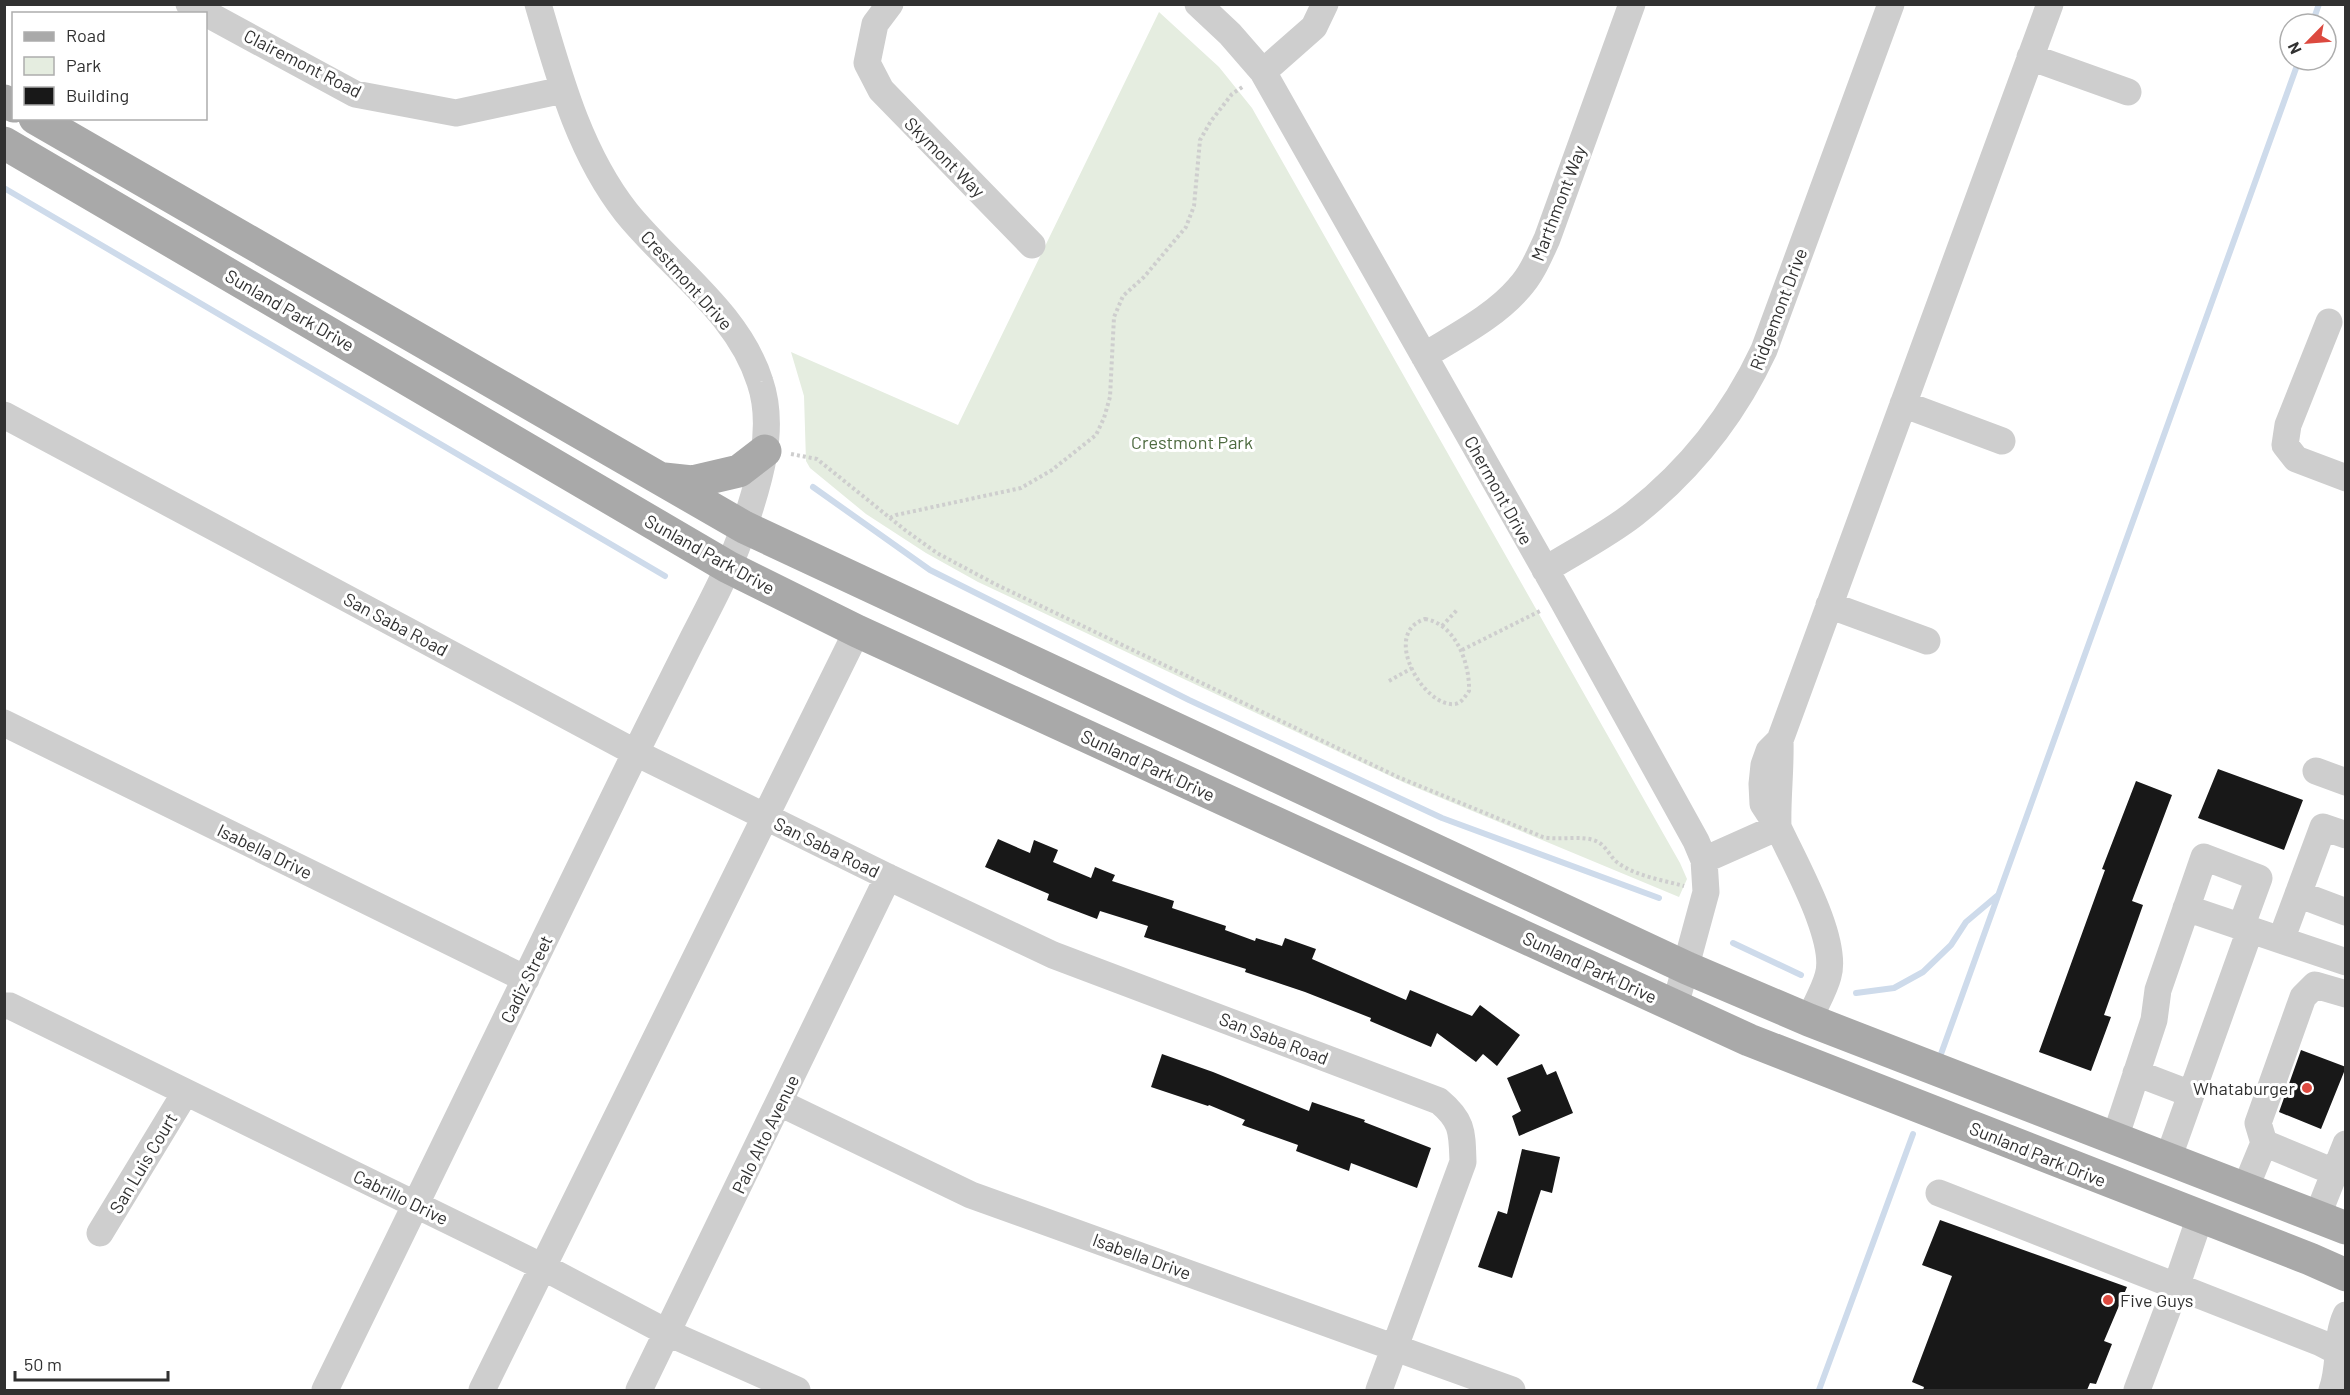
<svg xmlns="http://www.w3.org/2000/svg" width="2350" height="1395" viewBox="0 0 2350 1395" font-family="Barlow,sans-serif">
<rect width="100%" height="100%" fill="#fff"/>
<path fill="#e5ede0" d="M1159,12L1219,67L1252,108L1680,863L1687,879L1679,897L1405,783L978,582L926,553L866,514L810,468L806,461L804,396L791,352L958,425Z"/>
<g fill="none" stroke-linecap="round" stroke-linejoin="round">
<path stroke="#cedbeb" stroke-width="6" d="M2312,24L2319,4
M4,188L665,576
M813,487L930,570L1189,700L1442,818L1659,898
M1733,943L1801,975
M1856,993L1894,988L1923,972L1951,945L1966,922L1998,895
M1941,1054L2299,60
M1819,1390L1913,1134"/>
</g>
<path fill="#181818" d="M2218,769L2303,800L2284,850L2198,818Z
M2136,781L2172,795L2132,901L2143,905L2104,1015L2111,1017L2091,1071L2039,1052L2105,870L2102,869Z
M998,839L1030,853L1034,840L1058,850L1053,862L1091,878L1095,867L1115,875L1112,881L1174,901L1172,908L1226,926L1225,930L1255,941L1256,938L1282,946L1285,938L1316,949L1312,959L1406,1000L1410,990L1472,1016L1480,1005L1520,1035L1497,1066L1483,1054L1476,1062L1437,1033L1431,1047L1370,1021L1371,1018L1305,992L1245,972L1246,969L1144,937L1148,926L1100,911L1097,919L1047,900L1049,894L985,867Z
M2301,1050L2346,1067L2321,1129L2279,1112Z
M1162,1054L1213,1072L1309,1111L1312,1102L1365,1120L1364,1122L1431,1148L1417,1188L1351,1163L1349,1171L1296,1151L1298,1145L1242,1125L1245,1120L1209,1105L1208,1106L1151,1087Z
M1542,1064L1547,1075L1556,1071L1573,1113L1519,1136L1512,1116L1521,1111L1507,1078Z
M1522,1149L1560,1157L1552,1193L1541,1190L1512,1278L1478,1267L1498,1211L1507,1214Z
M1940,1220L2127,1287L2104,1341L2112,1344L2096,1384L2090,1383L2087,1390H1923L1924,1387L1912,1382L1952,1276L1922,1265Z"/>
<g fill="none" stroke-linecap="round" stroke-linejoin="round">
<path stroke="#cecece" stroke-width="4" stroke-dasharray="3 3" stroke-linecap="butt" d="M791,454L817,459L905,530L937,553L995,584L1398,777L1543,837C1560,841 1583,834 1598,842C1607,847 1610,857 1618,863C1636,876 1662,880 1684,886
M890,518L896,515L1021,488L1052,470L1096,435L1104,418L1110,397L1114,317L1123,296L1144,277L1186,227L1194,206L1200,140L1211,121L1232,94L1244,86
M1425,619C1456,624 1470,664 1469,691C1465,696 1462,703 1455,704C1424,708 1380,633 1425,619Z
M1442,626L1457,610
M1462,650L1542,610
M1389,681L1412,668"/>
<path stroke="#cecece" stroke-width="27" d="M189,4L355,94L456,113L563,90
M890,4L875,24L867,63L881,90L1032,245
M1198,4L1230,34L1263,72L1562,599L1696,841L1704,860L1706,892L1675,1006
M2030,57L2128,92
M1263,72L1314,27L1325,4
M2329,322L2288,425L2285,445L2296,459L2346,478
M1424,356C1456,336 1494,317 1519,288C1532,274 1539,256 1547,239L1632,4
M1903,404L2002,441
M4,415L636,753L888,877L1053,955L1439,1101C1463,1121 1462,1132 1463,1162L1379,1390
M1545,570C1574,552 1607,535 1634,514C1690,470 1734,414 1764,350L1891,4
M1829,605L1927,641
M4,723L526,979
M1780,740L2050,4
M1780,740C1781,769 1777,798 1778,827L1763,804L1762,784L1764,765L1769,751Z
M2316,771L2346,782
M1704,860L1778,827C1794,862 1839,940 1828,976C1824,991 1815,1005 1809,1020
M2298,894L2346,912
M2186,908L2346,962
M2281,940L2323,827L2346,835
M4,1006H10L543,1267L668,1333L797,1390
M2136,1073L2191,1094
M780,1103L971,1195L1512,1390
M2115,1138L2154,1020L2158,990L2204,857L2259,878L2241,927
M2264,1143L2258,1123L2303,997L2315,985L2346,994
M2168,1159L2250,930
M2245,1189L2264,1143L2334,1172
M1939,1193L2321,1343L2346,1356
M2317,1217L2346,1144
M100,1233L185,1093
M325,1390C421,1194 516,998 612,801C638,747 665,694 692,640C711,603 731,566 744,527C759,482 776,429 760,382C738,312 670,267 626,212C579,152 559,76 538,4
M482,1390L857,631
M639,1390L888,877
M2137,1390L2176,1287L2200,1217
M2332,1390C2341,1366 2335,1339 2346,1315"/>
<path stroke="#a9a9a9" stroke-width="33" d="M4,101L14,106
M35,118L744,527L1687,968L1809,1020L2346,1228
M4,143L728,567L857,631L1749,1040L2310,1259L2346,1275
M664,479L692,482L739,471L765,451"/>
</g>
<g fill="#dc493f" stroke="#fff" stroke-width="2">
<circle cx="2307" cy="1088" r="6"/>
<circle cx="2108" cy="1300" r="6"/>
</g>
<g text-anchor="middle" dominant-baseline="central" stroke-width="6" stroke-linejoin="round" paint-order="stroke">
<g font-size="18" fill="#313131" stroke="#fff">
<text transform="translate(303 63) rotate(27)">Clairemont Road</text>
<text transform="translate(945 157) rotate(45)">Skymont Way</text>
<text transform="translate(1558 203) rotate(-69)">Marthmont Way</text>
<text transform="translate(687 280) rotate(48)">Crestmont Drive</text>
<text transform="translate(1778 309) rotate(-69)">Ridgemont Drive</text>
<text transform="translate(290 310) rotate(30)">Sunland Park Drive</text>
<text transform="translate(1499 490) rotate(61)">Chermont Drive</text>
<text transform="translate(710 554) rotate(29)">Sunland Park Drive</text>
<text transform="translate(396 624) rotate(28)">San Saba Road</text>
<text transform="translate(1148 765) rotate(25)">Sunland Park Drive</text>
<text transform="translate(827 847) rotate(26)">San Saba Road</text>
<text transform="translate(265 851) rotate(26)">Isabella Drive</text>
<text transform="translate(1590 967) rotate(25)">Sunland Park Drive</text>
<text transform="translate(526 979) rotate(-64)">Cadiz Street</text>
<text transform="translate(1274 1038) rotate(21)">San Saba Road</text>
<text transform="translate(765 1134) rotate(-64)">Palo Alto Avenue</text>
<text transform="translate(2038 1154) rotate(22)">Sunland Park Drive</text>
<text transform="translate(143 1163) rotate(-59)">San Luis Court</text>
<text transform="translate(401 1197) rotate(26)">Cabrillo Drive</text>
<text transform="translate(1142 1256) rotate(20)">Isabella Drive</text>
</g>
<g font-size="18" fill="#4e6b40" stroke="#fff">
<text x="1192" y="442">Crestmont Park</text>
</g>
<g font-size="18" fill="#313131" stroke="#fff" text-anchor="end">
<text x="2295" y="1088">Whataburger</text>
<text x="2120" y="1300" text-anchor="start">Five Guys</text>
</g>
</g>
<rect width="2350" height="1395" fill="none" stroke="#313131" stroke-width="12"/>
<rect x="12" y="12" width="195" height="108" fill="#ffffff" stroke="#adadad" stroke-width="1.5"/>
<rect x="24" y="32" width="30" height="9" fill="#a9a9a9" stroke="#adadad" stroke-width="1.5"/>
<text x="66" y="42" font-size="18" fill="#313131">Road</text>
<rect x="24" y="57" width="30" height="18" fill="#e5ede0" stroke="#adadad" stroke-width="1.5"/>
<text x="66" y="72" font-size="18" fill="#313131">Park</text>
<rect x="24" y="87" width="30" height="18" fill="#181818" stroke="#adadad" stroke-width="1.5"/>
<text x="66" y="102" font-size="18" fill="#313131">Building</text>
<g transform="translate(2308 42) rotate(245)"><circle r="28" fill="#ffffff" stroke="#adadad" stroke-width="1.5"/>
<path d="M0-4.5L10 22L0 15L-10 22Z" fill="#dc493f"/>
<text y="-9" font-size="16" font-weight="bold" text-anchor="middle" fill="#313131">N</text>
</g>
<path d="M15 1371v9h153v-9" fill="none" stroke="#313131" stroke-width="3"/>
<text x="24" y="1371" font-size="18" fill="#313131" stroke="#ffffff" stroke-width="4.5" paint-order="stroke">50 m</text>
</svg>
